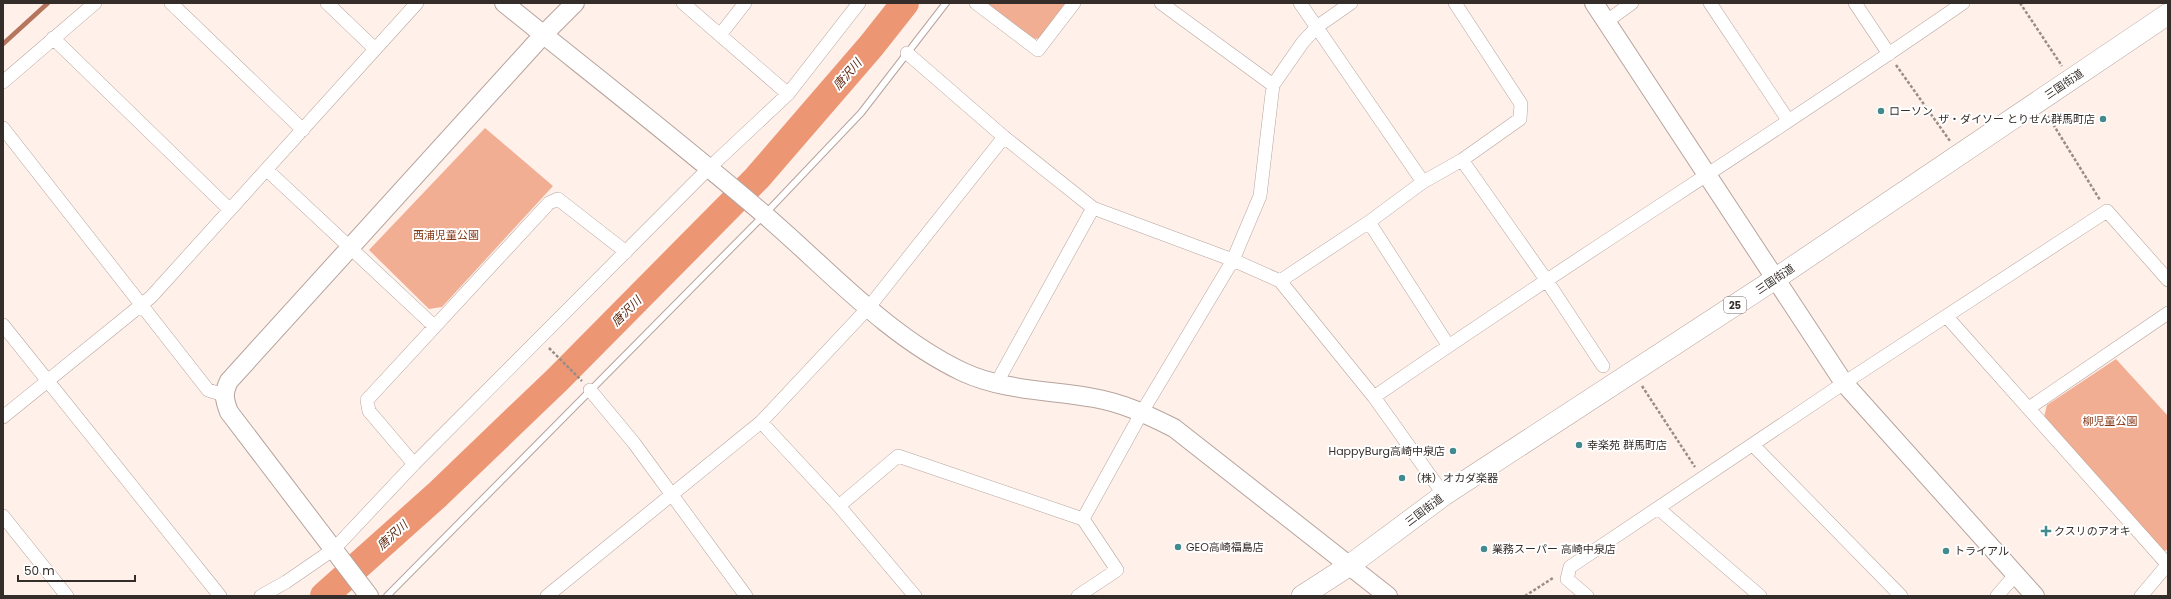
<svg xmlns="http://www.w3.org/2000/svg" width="2171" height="599" viewBox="0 0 2171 599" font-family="Poppins,'Noto Sans JP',sans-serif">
<rect width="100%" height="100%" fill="#fff0ea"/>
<path fill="#f2ae93" d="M985,3H1068L1041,38L1035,39Z
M485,128L553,186L442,307L429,309L369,250Z
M2116,359L2168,416V550L2162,551L2044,417L2047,405Z"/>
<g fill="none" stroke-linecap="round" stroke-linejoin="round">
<path stroke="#b5765d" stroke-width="4.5" d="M3,44L48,3"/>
<path stroke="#ec9673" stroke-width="28" d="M324,596L437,495L558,379L757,178L871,46L905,3"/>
<g stroke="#b6a49d" stroke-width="8">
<path id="lane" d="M387,596L765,214L861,113L946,3"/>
</g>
<g stroke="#b6a49d" stroke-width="14">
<path id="street" d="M171,3L303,130
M327,3L375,49
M683,3L788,94
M976,3L1038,50L1074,3
M1161,3L1273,85
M1300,3L1423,182
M1710,3L1788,120
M1855,3L1889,54
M1607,21L1632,3
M720,35L745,3
M53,38L229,209
M907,53L1004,137L1093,208L1233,260L1280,281L1374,397L1444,495
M3,82L95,3
M3,128L208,390L224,395
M1462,160L1547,281L1603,366
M267,170L434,326
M1369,222L1448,345
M1280,281L1369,222L1423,182L1462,160L1520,119L1521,104L1455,3
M1947,317L2168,565
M3,325L220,596
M996,384L1093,208
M590,390L634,443L746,596
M1374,397C1568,262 1769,138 1963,3
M2029,408L2168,313
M3,417L151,297L417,3
M761,422L839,506L915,596
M1753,445L1901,596
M414,464L369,411L367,400L549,203L558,199L626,252
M839,506L898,456L1083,519L1117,570L1078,596
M1659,509L1760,596
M3,516L67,596
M1083,519L1142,412L1233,260L1260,196L1273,85L1303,42L1318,26L1351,3
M261,596L286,582L334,549L414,464L708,169L788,94L859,3
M547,596L761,422L869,307L1004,137
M1587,596L1567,579L1570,567L1844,383L2107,211L2168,280
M1997,596L2015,575
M2141,596L2168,564"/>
</g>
<g stroke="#b6a49d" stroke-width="20">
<path id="secondary" d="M504,3C592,74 681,143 766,216C829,270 887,336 963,372C1004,391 1051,390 1094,398C1123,403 1148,415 1174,428L1388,596
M1594,3L1844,383L2035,596
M369,596L229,412C224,399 223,393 229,381L543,35L575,3"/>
</g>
<g stroke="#b6a49d" stroke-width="22">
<path id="primary" d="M1302,596L1350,565L1444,495L1775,279L2168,14"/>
</g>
<path stroke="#988d88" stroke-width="2.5" stroke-dasharray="3 2" stroke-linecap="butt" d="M2020,3L2062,66
M1896,65L1950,141
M2048,116L2100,200
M549,348L582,381
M1642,386L1695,467
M1525,596L1553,578"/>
<use href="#lane" stroke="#fff" stroke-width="6"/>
<use href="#street" stroke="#fff" stroke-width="13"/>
<use href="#secondary" stroke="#fff" stroke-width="18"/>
<use href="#primary" stroke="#fff" stroke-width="21"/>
</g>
<g fill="#428a8e" stroke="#fff" stroke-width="1.5">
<circle cx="1881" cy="111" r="4"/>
<circle cx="2103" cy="119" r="4"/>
<circle cx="1579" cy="445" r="4"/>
<circle cx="1453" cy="451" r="4"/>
<circle cx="1402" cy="478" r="4"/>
<path d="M2044 525h4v4h4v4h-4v4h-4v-4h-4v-4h4z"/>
<circle cx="1178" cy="547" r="4"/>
<circle cx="1484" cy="549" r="4"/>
<circle cx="1946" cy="551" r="4"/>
</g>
<g text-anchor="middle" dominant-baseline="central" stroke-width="4" stroke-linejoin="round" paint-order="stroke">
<rect fill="#fff" stroke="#716c6a" stroke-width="1" x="1724" y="297" width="22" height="16" rx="3"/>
<g font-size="10" font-weight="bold" fill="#342d2a">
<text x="1735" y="305">25</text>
</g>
<g font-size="11" fill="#342d2a" stroke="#fff">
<text transform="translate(2064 84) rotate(-34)">三国街道</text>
<text transform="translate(1775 279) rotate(-34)">三国街道</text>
<text transform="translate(1424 510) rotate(-37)">三国街道</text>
</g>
<g font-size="11" fill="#342d2a" stroke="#fff" text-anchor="start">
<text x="1889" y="111">ローソン</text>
<text x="2095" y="119" text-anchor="end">ザ・ダイソー とりせん群馬町店</text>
<text x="1587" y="445">幸楽苑 群馬町店</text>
<text x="1445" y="451" text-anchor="end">HappyBurg高崎中泉店</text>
<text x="1410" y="478">（株）オカダ楽器</text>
<text x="2054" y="531">クスリのアオキ</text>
<text x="1186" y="547">GEO高崎福島店</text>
<text x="1492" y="549">業務スーパー 高崎中泉店</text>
<text x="1954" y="551">トライアル</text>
</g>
<g font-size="11" fill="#863916" stroke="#fff">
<text x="446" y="235">西浦児童公園</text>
<text x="2110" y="421">柳児童公園</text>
</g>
<g font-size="12" font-style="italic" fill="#5e280f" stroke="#fff">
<text transform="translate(847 74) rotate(-49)">唐沢川</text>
<text transform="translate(626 311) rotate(-45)">唐沢川</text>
<text transform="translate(392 535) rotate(-42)">唐沢川</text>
</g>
</g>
<rect width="2171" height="599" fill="none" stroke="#342d2a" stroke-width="8"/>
<path d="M18 575v6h117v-6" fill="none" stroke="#342d2a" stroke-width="2"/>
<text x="24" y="575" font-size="12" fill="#342d2a" stroke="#ffffff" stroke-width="3" paint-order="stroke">50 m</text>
</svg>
